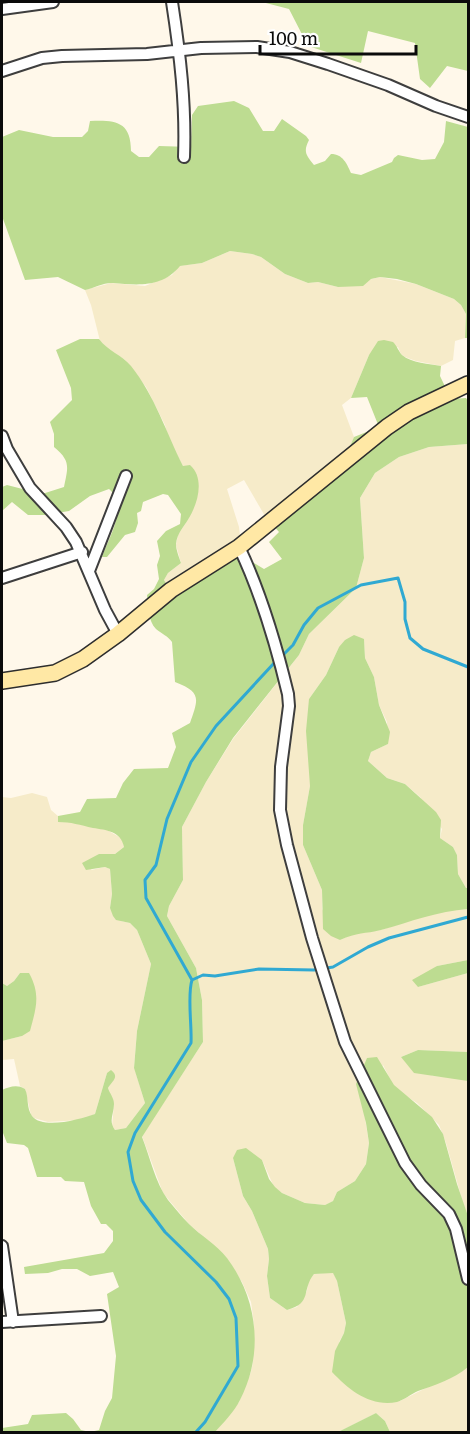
<svg xmlns="http://www.w3.org/2000/svg" width="470" height="1434" viewBox="0 0 470 1434" font-family="Literata,serif">
<rect width="100%" height="100%" fill="#fff8ea"/>
<path fill="#f6ebc9" d="M230,251L252,254L261,257L285,274L308,283L318,282L338,287L380,277L416,284L454,299L461,305L466,314L465,338L455,341L453,360L441,366L416,361L405,357L401,354L398,347L369,355L351,398L342,405L354,437L348,451L265,516L244,480L227,489L239,527L240,536L231,546L168,587L164,580L168,573L181,563L176,545L178,535L189,518L183,466L169,440L165,425L146,387L124,359L111,352L100,341L91,305L85,290L111,283L145,286L172,275L179,266L202,263Z
M468,444V888H466L458,874L457,855L453,847L440,838L442,829L420,797L405,784L387,778L368,761L371,752L388,744L387,722L379,705L374,677L365,658L364,640L339,647L326,675L309,699L310,786L303,825V845L322,890V909L340,940L357,932L381,930L423,916L451,910L468,909V960L437,966L418,987L468,973V1052L418,1050L401,1057L433,1076L452,1077L468,1081V1216L463,1203L446,1143L439,1125L417,1103L400,1092L393,1085L383,1065L364,1112L369,1143L366,1164L355,1181L337,1192L333,1201L325,1205L305,1203L282,1193L274,1187L262,1160L233,1158L243,1196L252,1211L268,1249L269,1259L267,1276L270,1298L287,1310L297,1307L307,1291L308,1281L314,1274L333,1272L337,1281L346,1323L344,1333L339,1342L400,1401L468,1367V1432H390L385,1421L376,1413L338,1432H215L239,1402L251,1372L253,1362L254,1324L251,1302L242,1282L226,1257L189,1224L163,1193L142,1136L203,1042L202,1000L196,968L167,916L169,906L183,880L182,827L206,782L233,739L299,655L309,634L356,588L364,558L360,498L375,473L399,457L429,447Z
M32,793L47,797L51,810L58,816V822H76L107,830L121,838L123,842L124,847L115,854H99L91,870L105,867L110,869L112,894L110,908L121,921L130,923L137,930L151,964L137,1031L134,1067L145,1103L126,1128L115,1130L112,1126L114,1105L108,1088L110,1084L107,1073L95,1114L81,1120L48,1122L34,1118L31,1115L25,1089L20,1086L14,1059L2,1060V1041L22,1036L20,973L14,981L7,986L2,983V797L11,798Z"/>
<path fill="#bddc91" d="M262,2H468V71L447,66L430,88L420,79L415,43L368,31L361,63L308,46L289,9Z
M234,101L249,108L263,131H274L282,119L306,136L309,140C303,152 306,155 314,165L325,161L331,154C343,154 347,164 351,173L361,175L392,162L394,158L398,155L422,160L435,159L444,142L446,121L468,127V338H465L466,314L461,305L454,299L416,284L397,279L380,277L371,279L363,286L338,287L318,282L308,283L285,274L261,257L252,254L230,251L202,263L180,266C162,288 138,285 113,283C105,282 94,288 85,290L58,277L25,280L2,216V137L19,130L53,137H82L88,131L90,121C115,120 131,121 131,151L139,157H149L159,146L191,147L192,115L198,106Z
M80,339H99C108,351 122,355 131,366C155,396 166,432 183,466L190,465C205,478 198,503 189,518C184,527 177,533 176,544C176,550 179,557 181,563L168,573L164,580L168,587L231,546L239,562L254,563L264,569L282,559L269,542L279,532L265,516L348,451L354,437L379,427L367,397L351,398L369,355L378,341L384,340L393,342C397,346 399,352 402,355C411,363 430,364 441,366L440,376L451,399L466,398L468,401V444L429,447L399,457L375,473L360,498L364,558L356,588L309,634L299,655L233,738L206,782L182,827L183,880L169,906L167,916L196,968L202,1000L203,1042L142,1137C150,1157 155,1182 168,1200C175,1208 182,1217 189,1224C201,1236 216,1244 227,1258C258,1299 264,1354 240,1400C234,1412 224,1422 215,1432H90L99,1430L105,1411L112,1398L116,1356L107,1294L119,1287L113,1272L90,1276L77,1269H62L48,1273L25,1274L24,1267L104,1253L113,1241V1231L106,1224H101L91,1206L84,1182L65,1181L61,1177H37L28,1148L24,1145L7,1143L3,1133L2,1090C9,1087 17,1084 25,1089C29,1097 26,1108 32,1116C43,1130 81,1119 95,1114L107,1073L111,1070C120,1077 112,1081 108,1088C110,1094 114,1098 114,1104C114,1114 108,1121 115,1130L126,1128L145,1103L134,1068L137,1031L151,964L137,930L130,923L116,920L113,916L110,908L112,894L110,869L105,867L86,870L82,863L99,854H115L124,847C121,831 106,830 93,828C80,825 71,822 58,822V816L80,812L87,799L116,798L123,783L134,769L168,768L176,747L172,733L190,723C199,698 201,692 175,682L172,642C168,636 162,634 156,629C148,621 148,606 147,595L154,589L159,579L157,565L160,556L157,541L166,531L180,524L181,514L168,495L163,494L143,502L141,511L137,513L138,523L135,532L125,535L107,557H102C109,537 129,506 109,489L90,496L69,511L45,515H28L12,502L2,511V487L7,485L42,494L64,487C68,467 71,461 54,447V434L50,422L72,400L71,388L56,350Z
M354,635L364,639L365,658L374,677L379,705L390,732L388,744L371,752L368,761L387,778L405,784L436,812L441,820L440,838L453,847L457,855L458,874L466,888H468V909C438,911 410,922 381,930C365,934 357,932 340,940L331,936L323,929L322,890L303,845V825L310,786L306,731L309,699L326,675L339,647L345,640Z
M468,960V973L418,987L412,980L437,966Z
M20,973H29C41,995 36,1008 30,1031L22,1036L2,1041V983L7,986L14,981Z
M418,1050L468,1052V1081L414,1073L401,1057Z
M377,1057L394,1085L432,1117L443,1134L457,1184L468,1216L467,1247L468,1254V1367C454,1379 435,1385 418,1391C411,1394 404,1400 397,1402C370,1407 349,1390 332,1372L335,1351L344,1333L346,1323L337,1281L333,1273L314,1274C301,1290 313,1303 287,1310L270,1298L267,1276L269,1259L268,1249L252,1211L243,1196L233,1158L237,1150L246,1148L262,1160L269,1179L275,1187L282,1193L305,1203L325,1205L333,1201L337,1192L355,1181L366,1164L369,1143L366,1123L356,1084L367,1058Z
M66,1413L73,1419L81,1430L90,1432H2V1428L28,1424L32,1415Z
M376,1413L385,1421L390,1432H338Z"/>
<g fill="none" stroke-linecap="round" stroke-linejoin="round">
<path stroke="#30a9d2" stroke-width="3" d="M281,657L293,645L304,625L318,608L361,585L398,578L405,602V619L410,638L423,649L468,667
M192,980L203,975L215,976L259,969L314,970L333,967L368,947L389,938L468,917
M196,1432L205,1422L238,1366L236,1318L229,1299L216,1282L165,1232L141,1200L133,1181L128,1152L135,1133L191,1043C192,1025 187,995 192,980L146,898L145,880L156,865L167,819L191,762L216,726L276,661"/>
<g stroke="#3e3e3e" stroke-width="14">
<path id="minor" d="M172,2C180,54 186,104 184,157
M2,9L53,2
M2,71L42,58L62,56L147,54L201,48L257,47L290,52L328,64L388,85L436,106L468,117
M2,436L7,449L30,488L66,527L76,542L105,610L118,634
M239,547C261,593 276,644 288,694L289,706L281,767L280,810L287,845L312,938L345,1042L405,1163L421,1185L449,1214L456,1229L468,1279
M89,571L126,476
M2,578L82,552
M2,1246L13,1322
M2,1322L101,1316"/>
</g>
<g stroke="#2d2d2d" stroke-width="18">
<path id="secondary" d="M2,681L55,673L83,659L118,634L171,590L239,547L387,427L409,412L468,384"/>
</g>
<use href="#minor" stroke="#fff" stroke-width="10"/>
<use href="#secondary" stroke="#ffe8a5" stroke-width="15"/>
</g>
<rect width="470" height="1434" fill="none" stroke="#0b0b0b" stroke-width="6"/>
<path d="M260 45v9h156v-9" fill="none" stroke="#0b0b0b" stroke-width="3"/>
<text x="269" y="45" font-size="18" fill="#0b0b0b" stroke="#ffffff" stroke-width="4.5" paint-order="stroke">100 m</text>
</svg>
